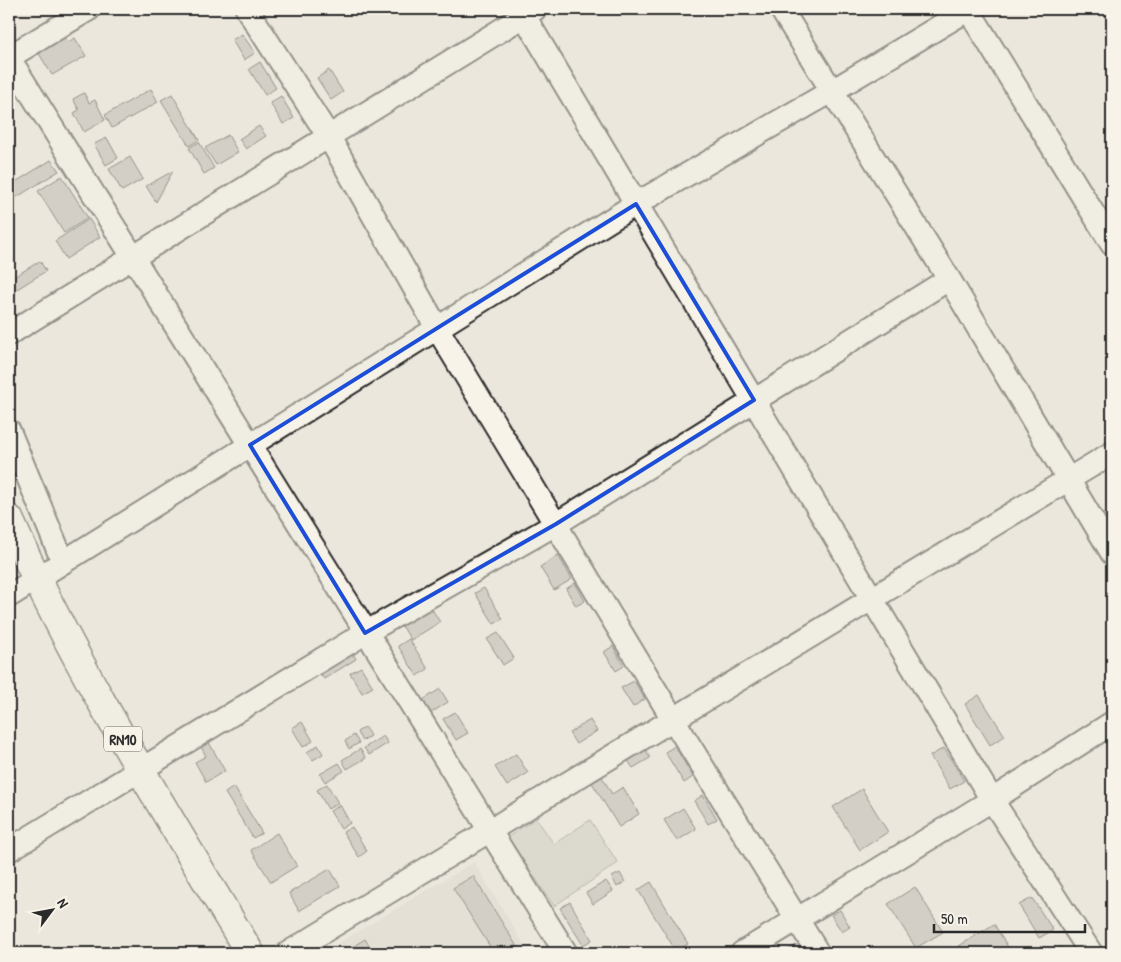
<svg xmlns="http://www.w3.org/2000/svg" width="1121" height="962" viewBox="0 0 1121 962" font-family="'Patrick Hand',sans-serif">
<rect width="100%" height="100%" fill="#ebe7dd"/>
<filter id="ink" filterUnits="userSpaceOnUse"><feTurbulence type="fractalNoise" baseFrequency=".02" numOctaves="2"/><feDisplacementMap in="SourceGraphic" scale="10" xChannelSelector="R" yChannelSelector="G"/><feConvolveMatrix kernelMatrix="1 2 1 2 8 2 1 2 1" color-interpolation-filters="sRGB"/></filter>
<g filter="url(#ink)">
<path fill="#dbd7ce" d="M474,862L529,953H322Z"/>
<path fill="#cbc8bf" stroke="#7b7a75" d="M536,818L554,844L590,820L618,863L554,906L508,837Z"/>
<path fill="#b5b2ab" stroke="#2b2b2b" d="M61,31L68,42L75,38L86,56L52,75L35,47Z
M242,34L255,53L244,60L232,40Z
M260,62L276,88L265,95L249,69Z
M329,70L343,92L331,100L317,78Z
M151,89L158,102L112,128L105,115Z
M84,93L89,103L95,100L105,120L84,132L74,113L79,110L73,99Z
M172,94L199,140L189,146L161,100Z
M281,96L294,118L283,124L270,103Z
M259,126L266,136L246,149L239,139Z
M228,135L238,152L216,165L205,148Z
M107,138L118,158L106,165L94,144Z
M199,142L214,168L204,174L189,148Z
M130,157L143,179L122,191L109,169Z
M51,160L59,171L9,202V186Z
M173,171L168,180L156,202L146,186Z
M62,176L88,218L64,233L38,191Z
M89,219L100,237L66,259L55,241Z
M40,261L46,271L9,294V280Z
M558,555L572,579L554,590L540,567Z
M575,583L585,601L576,606L566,589Z
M484,588L503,619L494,624L475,593Z
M428,603L440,622L411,640L399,621Z
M498,633L514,658L503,665L487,639Z
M409,639L428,669L417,676L398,646Z
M613,646L624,666L616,671L604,652Z
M352,652L356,659L324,679L319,672Z
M361,667L373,687L362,693L350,673Z
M634,681L645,699L633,707L621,688Z
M440,689L448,702L431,713L423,700Z
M979,695L1005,736L990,745L965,704Z
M455,712L468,733L456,740L443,719Z
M590,720L597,731L576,744L569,733Z
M302,722L313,741L303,747L292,728Z
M365,727L370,736L362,741L357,732Z
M354,735L359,743L349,749L345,741Z
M383,736L388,743L369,755L364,748Z
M207,739L225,771L206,782L195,762L206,756L199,743Z
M318,745L323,754L313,760L307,752Z
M675,746L693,777L684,783L665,752Z
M645,748L650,758L633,768L627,759Z
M944,748L964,781L950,789L930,756Z
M360,749L366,758L347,769L342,760Z
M516,754L528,773L507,786L495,767Z
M339,763L344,771L325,782L320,774Z
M601,775L612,794L623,787L639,814L619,827L591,781Z
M327,784L338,803L328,809L317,790Z
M234,787L262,833L253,838L225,793Z
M862,789L888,832L860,850L833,807Z
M703,795L717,819L708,824L694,801Z
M340,805L350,823L341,829L330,811Z
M683,808L696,829L677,841L664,820Z
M352,827L367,851L359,857L343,832Z
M277,833L297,866L271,882L251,850Z
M330,869L340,886L299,911L289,893Z
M620,873L625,882L617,887L612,877Z
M473,876L521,953H494L453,888Z
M606,881L613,891L593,904L586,893Z
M651,882L688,944L676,951L638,890Z
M915,887L943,932L916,948L888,904Z
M1032,898L1053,930L1039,938L1019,905Z
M570,902L592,940L583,945L560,908Z
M840,910L850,927L842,932L831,915Z
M994,924L1011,952L964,953L959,946Z
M365,939L372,950L366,953H352L349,949Z
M796,945L802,953H787L786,951Z
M1061,947L1064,953H1051Z"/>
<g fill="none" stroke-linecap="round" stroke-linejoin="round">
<g stroke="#2b2b2b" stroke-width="26">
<path id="minor" d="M247,9L329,137L437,328L673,719L818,953
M520,9L992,800L1091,953
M781,9L949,279L1112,553
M968,9L1112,244
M9,57L89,9
M9,58L566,953
M9,334L535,9
M9,431L63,562
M9,596L636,204L832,91L969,9
M9,850L365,633L556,524L949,279
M288,953L1112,453
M742,953L992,800L1112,723"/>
</g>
<g stroke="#2b2b2b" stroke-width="31">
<path id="trunk" d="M9,519C76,670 165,811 250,953"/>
</g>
<use href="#minor" stroke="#f7f3e8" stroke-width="22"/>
<use href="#trunk" stroke="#f7f3e8" stroke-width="28"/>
</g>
</g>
<path d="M0 0H1121V962H0ZM636,204L754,400L556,524L365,633L250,445Z" fill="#ebe7dd" fill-opacity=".55" fill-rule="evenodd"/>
<path fill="none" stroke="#1d4ed8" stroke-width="4" stroke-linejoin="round" d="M636,204L754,400L556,524L365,633L250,445Z"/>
<g text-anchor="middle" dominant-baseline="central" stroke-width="4.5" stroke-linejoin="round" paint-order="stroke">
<rect fill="#f7f3e8" stroke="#686764" stroke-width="1" x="104" y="726.5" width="38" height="25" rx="4"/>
<g font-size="15" font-weight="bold" fill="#2b2b2b">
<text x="123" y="739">RN10</text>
</g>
</g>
<rect width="1121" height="962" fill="none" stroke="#f7f3e8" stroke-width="30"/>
<rect x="15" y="15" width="1091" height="932" fill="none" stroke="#2b2b2b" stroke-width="2" filter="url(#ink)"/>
<g transform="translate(52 910) rotate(58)" stroke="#f7f3e8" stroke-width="4" paint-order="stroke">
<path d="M0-4L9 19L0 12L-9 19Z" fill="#2b2b2b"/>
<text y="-8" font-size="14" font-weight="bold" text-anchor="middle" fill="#2b2b2b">N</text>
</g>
<path d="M934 924v8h151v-8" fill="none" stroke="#2b2b2b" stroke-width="2.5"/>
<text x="941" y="924" font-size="15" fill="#2b2b2b" stroke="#f7f3e8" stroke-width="4" paint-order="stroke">50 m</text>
</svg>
